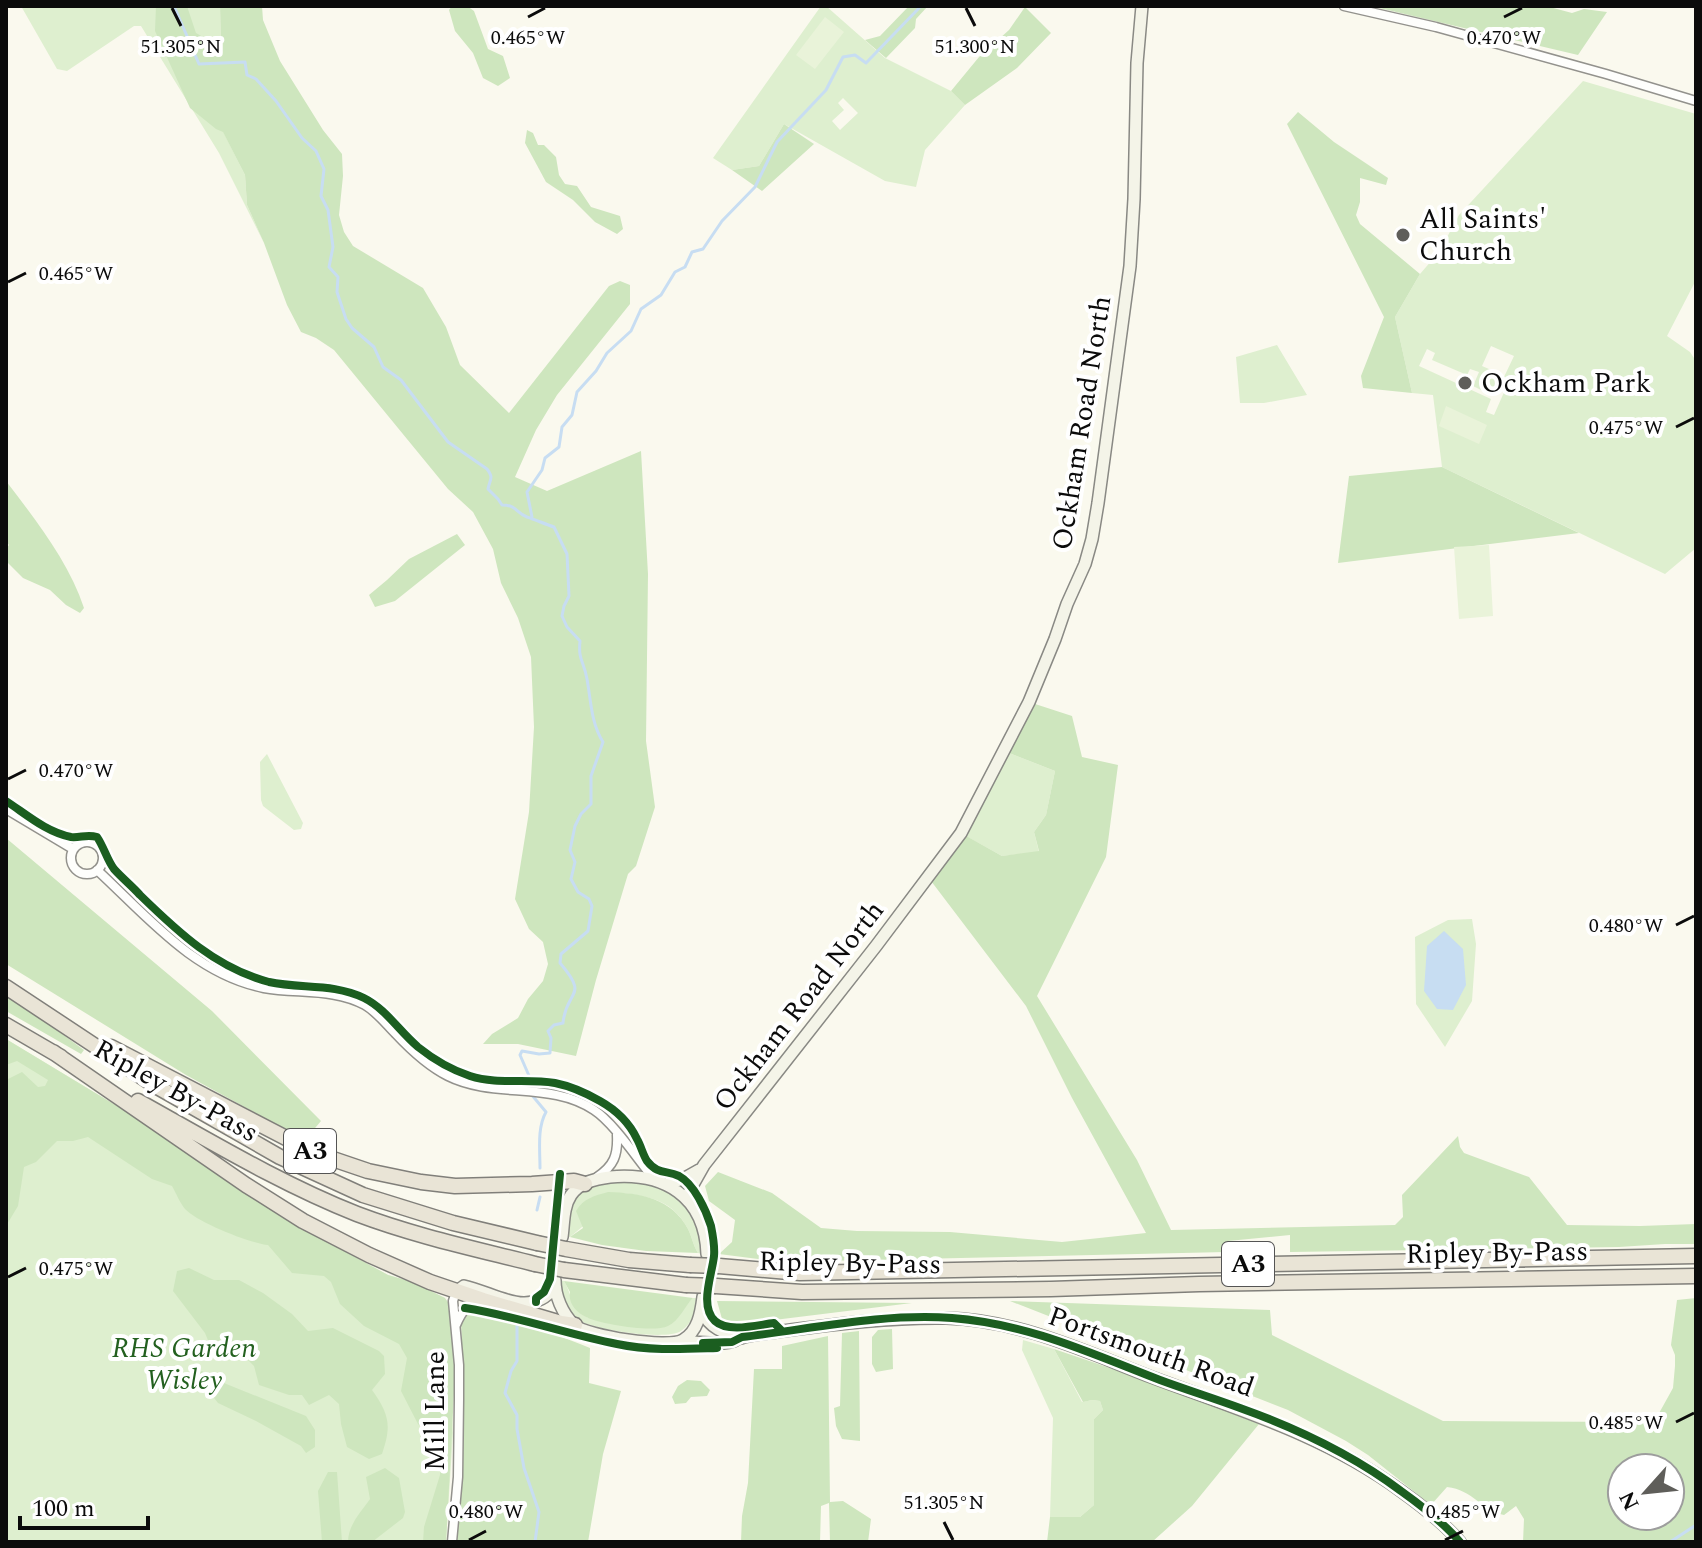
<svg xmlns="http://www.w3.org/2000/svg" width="1702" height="1548" viewBox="0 0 1702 1548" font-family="Spectral,serif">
<rect width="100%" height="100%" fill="#faf9ee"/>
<path fill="#deefcf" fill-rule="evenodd" d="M21,6H220L223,131L245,175L247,205L264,243L219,153L141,26H134L67,71L57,69Z
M821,6H826L885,58L951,91L965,105L925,150L916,187L885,181L784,124L759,166L732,170L713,158ZM843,98L858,113L840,130L832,121L844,110L838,103Z
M1583,81L1696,114V280L1667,336L1690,352L1696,361V548L1665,574L1442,467L1433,395L1412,393L1395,317L1420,274L1439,252L1459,215ZM1491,346L1514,356L1504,377L1509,381L1494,415L1486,412L1491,399L1419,366L1427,349L1435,353L1432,360L1467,375L1470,369L1479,372L1473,386L1487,393L1489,389L1495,391L1503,375L1482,366Z
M1277,345L1307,395L1264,403H1240L1236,357Z
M1009,753L1055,771L1046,815L1034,832L1039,852L1002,856L966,836Z
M267,754L303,823L301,829L294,830L263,806L261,800L260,762Z
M1472,919L1476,944L1472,1001L1445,1047L1416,1004L1415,937L1448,920Z
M6,1039L117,1106L296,1225L388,1275L412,1282L445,1298L453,1433L446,1542H6Z
M635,1182C678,1187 699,1212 703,1254L698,1253C693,1245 692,1237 688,1229C673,1201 652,1197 623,1193L570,1237L565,1236C567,1225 567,1207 574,1198C586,1180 616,1182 635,1182Z
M559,1280L564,1281C574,1298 568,1306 588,1318L678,1317L683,1309L693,1298H698C695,1311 693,1323 681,1331C666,1341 592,1330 577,1319C564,1311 561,1294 559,1280Z
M1023,1340L1054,1349L1082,1402L1092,1400L1100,1401L1103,1410L1094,1419V1505L1080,1517H1050L1053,1418L1022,1350Z"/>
<path fill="#cee6be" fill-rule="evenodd" d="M156,6H187L196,33L221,47L220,6H262L263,20L280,61L323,130L342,154L343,176L339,215L344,232L353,246L423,288L446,327L460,365L509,413L609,286L620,281L630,285V304L557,395L536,430L515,477L547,491L641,451L648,574L646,741L655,807L636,866L628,874L596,980L576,1056L518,1044H483L492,1034L518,1018L528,999L543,981L548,964L543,942L529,929L515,899L529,812L534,727L531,657L518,618L501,583L493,549L473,512L448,489L334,350L316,338L301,332L287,305L264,243L247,205L245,175L223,132L216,129L190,108L155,31Z
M452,6H467L474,11L488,49L503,56L510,78L498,86L483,78L473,53L455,31L449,10Z
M909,6H928L916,19L915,28L886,58L865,40L880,36Z
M1371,6H1546L1572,13L1584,9L1607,12L1578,55Z
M1025,7L1051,33L1017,68L965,105L951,91L979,57L1009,30Z
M1298,112L1334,142L1388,178L1386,185L1360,178V202L1356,215L1360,224L1420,274L1395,317L1412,393L1363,388L1361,376L1384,317L1287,124Z
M784,124L814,144L762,191L732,170L759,166Z
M527,130L533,133L538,145H544L556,157L559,175L565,184L577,186L591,207L620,216L623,229L617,234L595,222L573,200L546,182L525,143Z
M1442,467L1579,533L1338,563L1349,476Z
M6,481C35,519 69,562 84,608L80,613L66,605L50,590L23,578L6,561V549L9,545L6,541Z
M457,534L465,545L395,601L375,607L369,595L387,580L409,559Z
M1029,702L1072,716L1082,757L1118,765L1106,857L1037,996L1137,1160L1171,1230L1395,1225L1403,1217L1402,1195L1458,1136L1460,1147L1464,1153L1529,1177L1567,1225L1640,1226L1696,1224V1244H1665L1619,1247L1290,1252V1235L1228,1241L1226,1252L823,1261L767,1260L719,1254L732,1242L735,1220L709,1201L705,1186L718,1172L772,1193L821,1228L857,1231L950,1232L1062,1242L1146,1233L1072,1098L1026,1006L928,877L961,833L1002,856L1039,851L1034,832L1046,815L1055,771L1004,751Z
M6,838L212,1011L321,1121L305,1140L186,1075L6,964Z
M6,993L84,1050L81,1054L6,1011Z
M6,1039L173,1140L296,1225L388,1275L412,1282L445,1298L450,1305L455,1375L446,1542H423L424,1527L440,1475V1438L425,1431L418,1424L401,1391L407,1358L399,1344L364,1326L340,1304L331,1282L324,1276L292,1273L268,1245C249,1243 197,1222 185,1209C180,1203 176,1193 172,1186L152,1179L88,1137L73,1141H57L36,1162L24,1167L18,1206L6,1226V1092L8,1079L22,1072L38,1087L45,1086L48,1080L17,1061L6,1065Z
M608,1192C640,1193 672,1198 688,1229C692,1237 693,1245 698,1253L646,1251L602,1245L570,1237L583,1228L576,1211C584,1198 594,1196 608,1192Z
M189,1268L214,1280H239L263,1293L292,1314L308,1331L333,1328L379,1351L384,1356L385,1374L372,1390C389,1414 392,1425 382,1454L369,1459L347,1447L341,1424L339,1404L329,1395L309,1405L302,1395H289L259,1385L254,1366L243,1355H214L205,1333L173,1291L177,1271Z
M564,1281L693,1298C685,1306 679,1321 668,1326C654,1333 599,1324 586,1317C576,1312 568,1303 570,1292Z
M1696,1298V1542H1523L1524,1519L1516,1506L1504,1515C1481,1510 1473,1490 1447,1487L1431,1505L1368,1455L1346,1441L1288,1410L1010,1301L1270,1310L1272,1335L1443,1421L1643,1422L1658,1415L1673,1388L1675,1366V1355L1671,1345L1677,1300ZM1622,1468H1670V1516H1622Z
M717,1301L912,1303L733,1325L722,1319Z
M468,1313C505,1312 554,1334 590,1348L589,1383L621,1391L603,1454L588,1542H457L462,1439L463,1366L461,1323Z
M892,1329L893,1369L876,1372L872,1364V1337L878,1330Z
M859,1331L860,1441L842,1439L836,1426L834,1408L840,1406L842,1333Z
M828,1336L830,1502L843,1501L871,1519L868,1542H830L829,1503L821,1506L820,1542H741L742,1516L748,1483L754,1369H782V1346Z
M1054,1349L1163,1386L1259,1424L1192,1506L1152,1542H1047L1050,1517H1080L1094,1505V1419L1103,1410L1100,1401L1092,1400L1083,1402Z
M202,1371L214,1379L306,1416L315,1430V1447L306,1453L301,1446L256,1421L218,1403L195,1374Z
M687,1380L701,1381L710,1390L707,1396L691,1397L686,1403L675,1404L672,1397L678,1386Z
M385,1468L399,1478L405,1512L403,1518L372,1542H348C348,1525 361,1512 370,1499L366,1477Z
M328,1472H337L342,1542H322L318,1491Z"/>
<path fill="#e9f3d9" d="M825,17L844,32L815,69L796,55Z
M1446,406L1487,425L1479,444L1439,426Z
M1489,545L1493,616L1459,619L1454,547Z"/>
<path fill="#c7ddf2" d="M1444,931L1463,949L1466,985L1453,1010L1437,1009L1424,991L1427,946Z"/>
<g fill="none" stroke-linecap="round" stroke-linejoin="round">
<path stroke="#c7ddf2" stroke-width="3" d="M174,6L199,64L245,62L247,75L256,79L276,101L302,138L316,151L324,169L321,196L328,210L333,247L329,267L338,277L337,292L346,319L352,328L374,347L383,367L401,380L448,442L487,469C494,478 490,479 488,489L498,499L502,505C517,505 516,513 527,517C536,520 545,524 554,527L567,554L569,596L564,606L562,616L567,627L580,641C578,661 584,661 587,679C591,701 591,723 603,742L591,776V804L581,814L575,826L570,850L575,862L571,879L578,892L589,899L592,906L588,931L561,954L560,963C590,998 566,989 563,1023L554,1025L548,1031L551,1038L550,1053L539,1054L522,1051L520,1055L530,1078L526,1088L546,1112C537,1128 540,1150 540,1168
M532,517L527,492L542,470L545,458L559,447L562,427L572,415L577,392L596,371L607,353L631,331L641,309L661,295L675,272L685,267L692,252L703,249L722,221L755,187L777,142L826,90L843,57L855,55L866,63L921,6
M537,1210L540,1197
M517,1324V1361L511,1371L505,1393L517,1415V1429L524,1468L539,1512L535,1542
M1670,1542L1696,1525"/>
<g stroke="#93928d" stroke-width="11">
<path id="minor" d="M1344,6L1436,27L1606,74L1696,101
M6,809L73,849
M71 858a16 16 0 1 1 32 0a16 16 0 1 1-32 0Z
M97,870C147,916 194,974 264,988C297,994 334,988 365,1005C377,1012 386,1024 396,1034C411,1050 428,1066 448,1076C494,1099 551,1081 594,1110C614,1123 638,1160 654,1179
M597,1177C614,1166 618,1155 617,1135
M456,1325C462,1311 467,1304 482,1300
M452,1542L458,1477L459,1399V1365L453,1301L456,1292"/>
</g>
<g stroke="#898984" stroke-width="14">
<path id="secondary" d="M667,1184L683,1179L699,1170
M687,1199L691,1188L704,1165L876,946L961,833L1029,702L1055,639L1067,604L1085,564L1092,539L1098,503L1130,266L1134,199L1137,63L1142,6
M562,1237C564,1223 563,1207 571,1195C580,1182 595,1179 610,1177C664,1172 705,1196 707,1254
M555,1280C555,1296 562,1313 574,1325C587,1336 668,1349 683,1340C698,1331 701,1313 703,1297
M456,1292L464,1286C496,1293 529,1320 555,1287
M702,1311C709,1328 724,1333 741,1337
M681,1341C697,1342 714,1345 730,1342C739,1340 732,1340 741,1338C754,1334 770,1333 783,1331C837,1324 891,1317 946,1318C1020,1320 1086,1352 1154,1378C1240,1410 1326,1436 1401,1491C1422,1506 1443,1522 1460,1542"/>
</g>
<g stroke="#807f7a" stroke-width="17">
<path id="trunk" d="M6,987L154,1085L280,1157L363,1195L453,1223L537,1243
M6,1025L61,1057
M111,1047L315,1153L368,1171L421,1182L455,1186L532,1184L574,1181L585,1184
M53,1052L246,1185L303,1221L369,1255L430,1282L483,1300L561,1323L575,1325
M138,1101C210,1141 281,1184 357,1214C415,1236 476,1249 535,1264
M566,1249L629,1260L690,1265
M719,1266L800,1273L1696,1256
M564,1270L686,1285
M716,1286L802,1292L1051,1289L1199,1284L1696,1276"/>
</g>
<use href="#minor" stroke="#fefefc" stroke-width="8"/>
<use href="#secondary" stroke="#f4f4e8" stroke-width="11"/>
<use href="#trunk" stroke="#e9e4d6" stroke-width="14"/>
<g stroke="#807f7a" stroke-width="17" stroke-linecap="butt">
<path id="trunk-bridge" d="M537,1243L566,1249
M535,1264L564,1270
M690,1265L719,1266
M686,1285L716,1286"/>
</g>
<use href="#trunk-bridge" stroke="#e9e4d6" stroke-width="14"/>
<g stroke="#fff" stroke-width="13">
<path id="cycleway" d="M6,801C26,814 46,832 71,837C80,838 87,834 97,837C104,847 107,860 114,869C122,878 132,886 140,895C178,932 216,968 269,982C301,989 333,983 364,998C386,1009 399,1031 418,1047C433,1059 452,1070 470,1076C498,1085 527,1078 555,1083C570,1086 586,1093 600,1101C616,1110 629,1122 637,1139C641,1146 643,1155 647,1161C658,1175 666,1170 679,1176C694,1184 706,1210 711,1226C713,1236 715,1246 714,1256C712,1275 699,1306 715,1321C728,1333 757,1325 774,1323L782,1331
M536,1302V1298L544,1292L550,1279L560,1174
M465,1308C517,1316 566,1334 617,1344C650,1351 684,1349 717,1348
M703,1343L732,1342L742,1337C811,1329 882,1313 952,1318C1029,1324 1090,1353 1160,1380C1187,1390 1213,1398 1240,1408C1296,1428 1353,1455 1401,1491C1422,1506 1443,1522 1460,1542"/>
</g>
<use href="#cycleway" stroke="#1b5e20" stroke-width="8"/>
</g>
<path fill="none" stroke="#0b0b0b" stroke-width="3" d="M172,8L181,26M966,8L975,26M528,17L545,8M1504,17L1522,8M8,282L26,273M1676,427L1694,418M8,779L26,770M1676,925L1694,916M8,1277L26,1268M1676,1422L1694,1413M944,1522L953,1540M469,1540L486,1531M1445,1540L1463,1531"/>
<g fill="#5f5e5a" stroke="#fff" stroke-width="3">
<circle cx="1403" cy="235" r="8"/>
<circle cx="1465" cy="383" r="8"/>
</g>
<g text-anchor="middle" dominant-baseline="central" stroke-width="8" stroke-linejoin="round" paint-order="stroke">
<g fill="#fff" stroke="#545454" stroke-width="2">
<rect x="284" y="1129" width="52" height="44" rx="6"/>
<rect x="1222" y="1242" width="52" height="44" rx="6"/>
</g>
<g font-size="26" font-weight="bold" fill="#0b0b0b">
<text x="310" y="1151">A3</text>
<text x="1248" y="1264">A3</text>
</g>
<g font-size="28" fill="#0b0b0b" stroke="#fff" text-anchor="start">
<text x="1419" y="219">All Saints'<tspan x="1419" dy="32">Church</tspan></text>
<text x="1481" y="383">Ockham Park</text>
</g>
<g font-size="28" fill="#0b0b0b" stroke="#fff">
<text transform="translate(1082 423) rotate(-81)">Ockham Road North</text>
<text transform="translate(799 1006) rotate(-52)">Ockham Road North</text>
<text transform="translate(176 1091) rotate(29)">Ripley By-Pass</text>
<text transform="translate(1497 1253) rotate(-1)">Ripley By-Pass</text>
<text transform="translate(850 1263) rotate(1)">Ripley By-Pass</text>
<text transform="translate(1151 1352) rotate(20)">Portsmouth Road</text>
<text transform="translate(435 1411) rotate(-90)">Mill Lane</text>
</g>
<g font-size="28" font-style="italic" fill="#23601f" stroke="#fff">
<text x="184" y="1348">RHS Garden<tspan x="184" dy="32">Wisley</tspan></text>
</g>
</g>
<g font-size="20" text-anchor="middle" fill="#0b0b0b" stroke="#fff" stroke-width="8" stroke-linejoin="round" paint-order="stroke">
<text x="528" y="44">0.465°W</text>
<text x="1504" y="44">0.470°W</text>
<text x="181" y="53">51.305°N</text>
<text x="975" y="53">51.300°N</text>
<text x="76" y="280">0.465°W</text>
<text x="1626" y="434">0.475°W</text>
<text x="76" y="777">0.470°W</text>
<text x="1626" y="932">0.480°W</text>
<text x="76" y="1275">0.475°W</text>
<text x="1626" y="1429">0.485°W</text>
<text x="944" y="1509">51.305°N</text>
<text x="486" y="1518">0.480°W</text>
<text x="1463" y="1518">0.485°W</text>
</g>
<rect width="1702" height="1548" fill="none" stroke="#0b0b0b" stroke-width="16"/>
<g transform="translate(1646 1492) rotate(243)"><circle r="38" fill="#ffffff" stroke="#9d9d9d" stroke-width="2"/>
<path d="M0-6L14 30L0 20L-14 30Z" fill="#5f5e5a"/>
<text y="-12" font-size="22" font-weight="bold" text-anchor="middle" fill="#0b0b0b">N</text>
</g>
<path d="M20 1516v12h128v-12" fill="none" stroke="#0b0b0b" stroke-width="4"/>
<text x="32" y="1516" font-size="24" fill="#0b0b0b" stroke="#ffffff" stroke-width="6" paint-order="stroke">100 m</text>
</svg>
